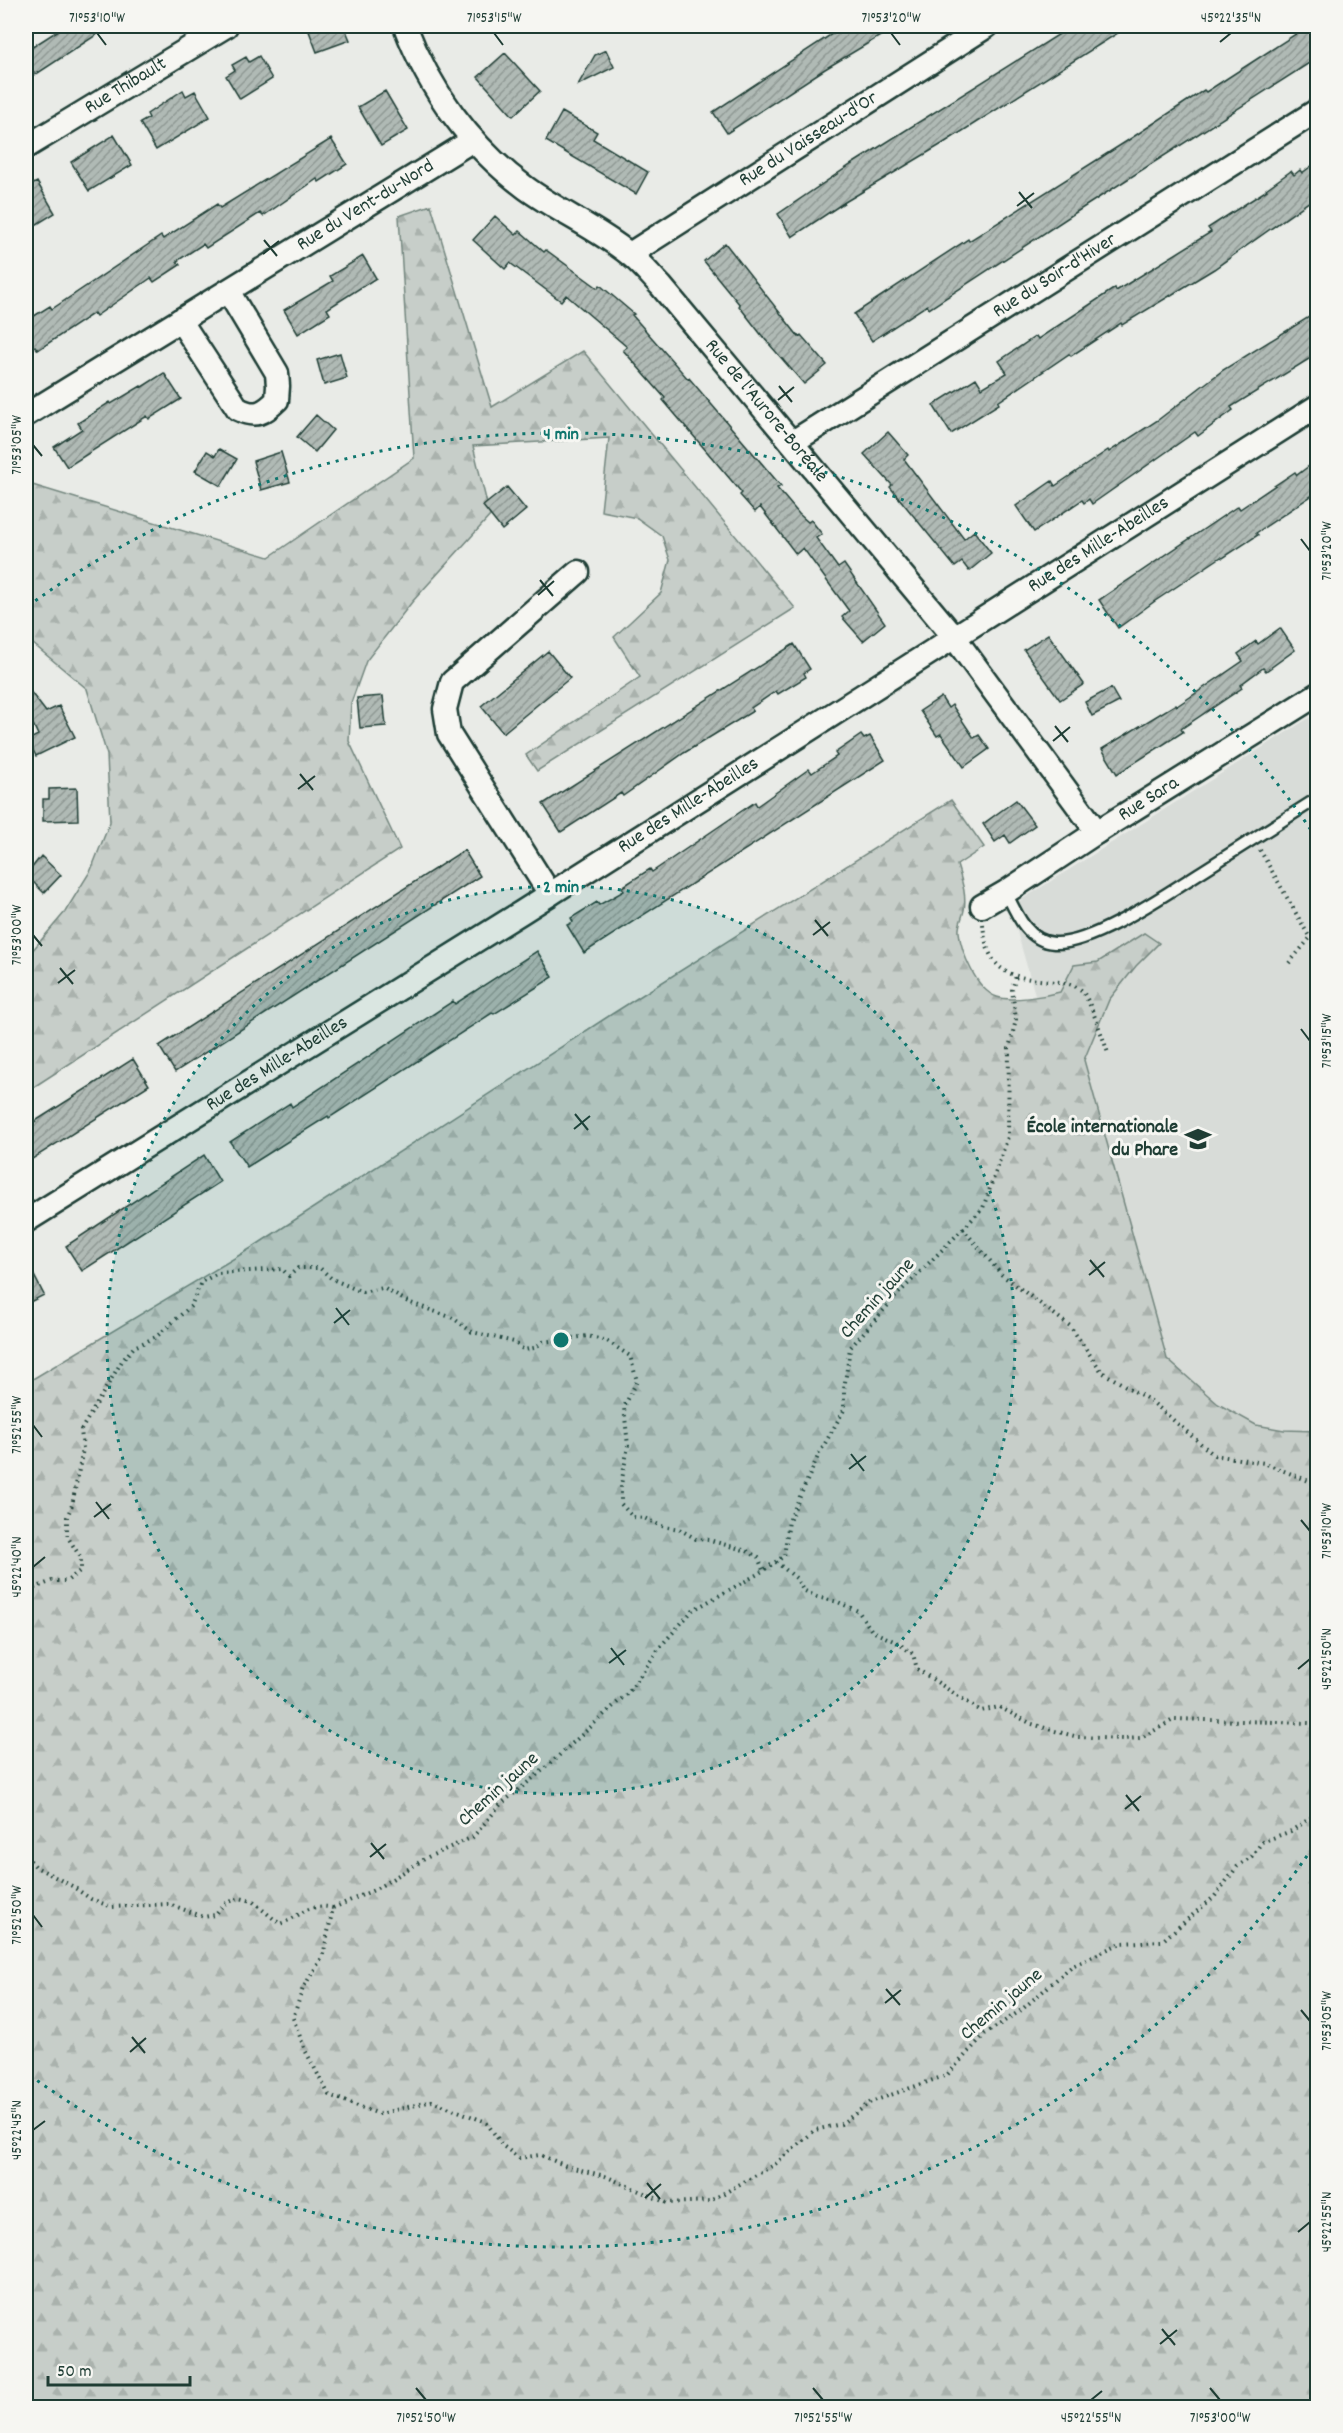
<svg xmlns="http://www.w3.org/2000/svg" width="1343" height="2433" viewBox="0 0 1343 2433" font-family="Dekko,sans-serif">
<defs>
<pattern id="forest-firs" width="22" height="20" patternUnits="userSpaceOnUse" patternTransform="scale(1.5)"><rect width="22" height="20" fill="#c7cec9"/><path d="M5 1l3.5 6h-7zM16 11l3.5 6h-7z" fill="#aab2ad"/></pattern>
<pattern id="building-hatch" width="6" height="6" patternUnits="userSpaceOnUse" patternTransform="scale(1.5)"><rect width="6" height="6" fill="#b0bab5"/><path d="M-1 1l2-2M0 6l6-6M5 7l2-2" fill="none" stroke="#8f9894"/></pattern>
</defs>
<rect width="100%" height="100%" fill="#e9ebe7"/>
<filter id="ink" filterUnits="userSpaceOnUse"><feTurbulence type="fractalNoise" baseFrequency=".0167" numOctaves="2"/><feDisplacementMap in="SourceGraphic" scale="12" xChannelSelector="R" yChannelSelector="G"/><feConvolveMatrix kernelMatrix="1 2 1 2 8 2 1 2 1" color-interpolation-filters="sRGB"/></filter>
<g filter="url(#ink)">
<path fill="#d8dcd8" d="M1317,713V1523L1195,1522L1036,998L1010,907Z"/>
<path fill="url(#forest-firs)" stroke="#73867e" stroke-width="1.5" d="M431,205L492,407L583,351L795,608L537,771L526,755L640,677L614,637L661,593L670,560L662,536L637,518L601,511L609,438L473,446L490,516L412,602L366,661L351,703L349,741L400,849L26,1092V958L65,912L91,870L110,822L107,755L87,689L26,638V483L269,557L414,458L399,216Z
M951,800L984,847L957,865C961,879 967,894 964,910C963,917 958,924 959,932C961,951 976,990 997,997C1011,1002 1045,996 1060,992L1074,965L1098,962L1144,933L1159,943L1136,966L1109,1000L1084,1060L1167,1359L1218,1404L1256,1425L1284,1430L1317,1431V2407H26V1383L253,1247L612,1014Z"/>
<path fill="url(#building-hatch)" stroke="#1f3d34" stroke-width="1.5" d="M65,26H110L35,75L26,60V51Z
M307,26H344L350,40L317,52Z
M844,26H897L825,69L727,133L713,112Z
M1072,26H1129L942,144L845,202L792,237L778,214L852,164Z
M1308,26H1317V58L1084,207L929,309L927,305L872,341L854,314L968,239L969,241L1127,141L1204,90L1206,92Z
M606,50L614,67L578,85L595,55Z
M505,53L540,91L513,116L478,77Z
M259,56L272,79L240,99L226,76L235,70L232,65L246,57L249,62Z
M183,90L186,96L195,91L210,117L156,150L140,123L149,118L147,114Z
M385,91L408,130L381,146L358,107Z
M562,112L597,132L593,139L648,172L636,194L546,141Z
M114,135L132,165L89,191L71,162Z
M331,139L347,164L319,182L317,179L263,216L260,213L206,248L203,244L177,261L180,265L154,282L151,278L96,316L94,313L38,350L35,346L26,352V321L50,306L52,309L161,236L163,239L217,204L220,208Z
M1317,162V196L1214,269L1122,325L1121,323L1071,356L1069,354L998,402L999,404L951,434L933,405L976,378L982,388L1007,373L999,361L1036,336L1038,339L1115,288L1116,291L1211,232L1208,228L1267,190L1266,189L1291,171L1294,175L1300,170L1302,173Z
M37,182L55,213L26,231V188Z
M495,216L516,235L520,231L544,252L546,250L598,288L600,285L634,314L632,315L688,379L689,378L781,486L777,488L799,514L808,522L811,520L822,534L816,538L838,568L844,564L885,623L863,641L842,617L849,611L803,548L796,554L760,507L755,512L740,495L742,493L663,400L665,398L623,350L627,347L566,295L561,301L510,263L505,269L473,240Z
M725,243L799,337L801,335L827,365L804,384L763,337L739,306L740,305L704,261Z
M363,256L376,278L327,309L330,314L298,334L284,310L333,281L330,276Z
M1317,312V354L1231,407L1233,410L1198,436L1195,432L1092,504L1089,499L1084,503L1082,500L1034,532L1016,506L1052,481L1055,486L1108,450L1109,452L1158,420L1223,370Z
M340,353L347,378L324,385L317,360Z
M164,373L181,399L149,419L147,416L67,467L54,447L82,429L78,423L110,402L111,404L141,386L142,387Z
M316,415L333,430L315,452L297,437Z
M888,432L908,455L904,459L964,539L974,531L991,553L969,571L962,562L955,567L890,487L892,485L864,454Z
M219,449L237,459L221,486L195,471L207,451L215,456Z
M281,452L290,482L261,490L253,461Z
M1317,460V492L1256,533L1258,535L1223,558L1221,557L1155,601L1118,628L1099,600L1238,506L1240,509L1295,472L1297,475Z
M507,487L526,510L502,530L483,506Z
M1280,628L1295,650L1266,671L1263,668L1240,685L1242,688L1181,729L1183,732L1117,774L1102,749L1176,704L1177,706L1243,661L1238,654L1256,641L1258,644Z
M1048,634L1084,684L1060,700L1024,650Z
M794,644L810,669L804,673L806,677L778,694L776,691L751,708L753,711L684,753L623,796L621,793L561,832L543,804Z
M548,651L570,678L503,733L481,706Z
M26,686L46,712L59,706L75,737L36,756L28,740L38,735L26,709Z
M1111,688L1119,702L1092,716L1085,702Z
M383,696L386,726L360,728L357,698Z
M941,697L948,708L952,705L974,738L979,735L989,749L964,767L941,734L937,736L920,711Z
M861,735L864,739L870,736L885,760L584,953L567,925L573,922L571,918L597,902L599,905L624,891L622,887L650,869L652,872L755,802L757,806L809,769L812,773L837,756L835,753Z
M77,788L78,820L43,821V799H49V789Z
M1016,800L1035,825L1010,843L1005,835L995,842L983,824Z
M464,850L480,876L175,1072L159,1046Z
M41,856L61,875L44,893L26,875Z
M537,951L553,977L494,1014L492,1013L329,1118L328,1116L247,1167L230,1142L290,1103L292,1107L453,1001L455,1004Z
M133,1059L149,1085L26,1163V1127Z
M204,1155L220,1182L82,1271L66,1246Z
M26,1260L44,1295L26,1304Z"/>
<g fill="none" stroke-linecap="round" stroke-linejoin="round">
<g stroke="#1f3d34" stroke-width="15">
<path id="lane" d="M1006,892C1016,913 1027,941 1054,943C1091,946 1169,892 1201,872C1240,847 1279,823 1318,798"/>
</g>
<g stroke="#1f3d34" stroke-width="27">
<g id="street">
<path id="s1" d="M405,26C429,89 470,147 526,188C559,212 597,228 629,254C641,263 651,276 661,286L954,637L1097,832"/>
<path id="s2" d="M26,147L226,26"/>
<path id="s3" d="M630,254L987,26"/>
<path d="M180,320L238,409C256,418 264,413 277,400L278,386L277,373L228,291"/>
<path id="s4" d="M26,415L473,140"/>
<path id="s5" d="M793,442L1318,110"/>
<path d="M550,894L449,734L445,709L452,682L578,572"/>
<path id="s6" d="M982,906L1006,892L1097,832L1318,694"/>
<path id="s7" d="M26,1221L522,912L1318,406"/>
</g>
</g>
<path stroke="#1f3d34" stroke-width="4" stroke-dasharray="1.5 4.5" stroke-linecap="butt" d="M1260,850L1310,938
M983,924C987,971 1008,978 1050,981C1062,982 1071,983 1081,990C1088,995 1104,1041 1108,1053
M1289,963L1310,938L1318,934
M963,1229L983,1208L1008,1137L1009,1048L1016,1020L1012,990L1016,976
M1318,1486L1309,1481L1264,1463L1214,1455L1151,1401L1102,1372L1070,1326L1002,1275L963,1229L897,1295L850,1348L844,1389V1410L819,1454L789,1521L784,1556L758,1574L693,1610L660,1647L629,1692L543,1770L501,1804L473,1837L428,1857L374,1890L333,1908L323,1956L303,1988L293,2018L305,2050L329,2095L379,2114L432,2101L486,2122L503,2146L519,2158L540,2155L569,2167L605,2176L667,2203L710,2201L774,2165L815,2130L841,2124L871,2102L947,2075L985,2034L1020,2011L1072,1966L1121,1943L1162,1941L1215,1896L1237,1867L1252,1856L1262,1842L1291,1831L1318,1813
M776,1562L796,1578L803,1590L817,1597L838,1602L858,1611L872,1631L898,1643L913,1654L917,1669L981,1711L999,1707L1032,1724L1055,1731L1078,1737L1123,1739L1141,1738L1175,1719L1309,1723L1318,1726
M26,1595L27,1591L52,1581H67L81,1570V1558L67,1536V1517L72,1505L83,1449L81,1430L122,1361L134,1347L156,1337L191,1306L201,1282L218,1273L282,1269L289,1276L298,1268H320L332,1279L362,1292L383,1288L408,1302L453,1318L472,1332L514,1342L524,1350L534,1348L543,1342L587,1336L607,1341L630,1356L637,1381L624,1407L628,1446L621,1485V1504L633,1517L644,1518L661,1526L679,1529L696,1539L709,1540L747,1551L758,1557L763,1570
M26,1856L36,1867L72,1886L91,1899L112,1907L169,1904L204,1917L215,1915L224,1904L240,1898L252,1901L280,1924C302,1916 308,1902 333,1908"/>
<use href="#lane" stroke="#f6f6f2" stroke-width="10"/>
<use href="#street" stroke="#f6f6f2" stroke-width="22"/>
</g>
</g>
<path fill="none" stroke="#1f3d34" stroke-width="2" d="M97,33L106,45M494,33L503,45M891,33L900,45M1220,42L1231,33M1019,192L1032,208M1017,206L1034,193M264,240L277,256M263,254L279,241M779,386L792,402M778,400L794,387M33,445L42,456M1301,539L1310,551M540,580L553,596M538,595L554,581M1055,726L1068,742M1053,741L1070,727M300,774L313,790M298,789L315,776M815,920L828,936M33,935L42,946M813,935L830,922M60,968L73,984M58,983L75,970M1301,1029L1310,1041M575,1114L588,1130M574,1129L590,1116M1090,1260L1104,1277M1089,1275L1105,1262M336,1308L349,1325M334,1323L350,1310M33,1425L42,1437M851,1454L864,1471M849,1469L866,1456M96,1502L109,1519M94,1517L111,1504M1301,1520L1310,1531M33,1567L45,1557M611,1648L624,1665M609,1663L626,1650M1298,1669L1310,1659M1126,1795L1139,1811M1125,1809L1141,1796M371,1843L384,1859M370,1857L386,1844M33,1915L42,1927M886,1989L900,2005M885,2003L901,1990M1301,2010L1310,2021M132,2037L145,2053M130,2052L146,2038M33,2130L45,2121M647,2183L660,2199M645,2198L661,2184M1298,2232L1310,2222M1162,2329L1175,2345M1160,2344L1177,2330M416,2388L426,2400M813,2388L823,2400M1210,2388L1220,2400M1091,2400L1102,2391"/>
<circle cx="561" cy="1340" r="454" fill="#0f766e" fill-opacity=".12"/>
<g fill="none" stroke="#0f766e" stroke-width="3" stroke-dasharray="3 6">
<circle cx="561" cy="1340" r="454"/>
<path d="M1317 1841A907 907 0 0 1 28 2074M28 606A907 907 0 0 1 1317 839"/>
</g>
<defs>
<g id="school-bare" transform="scale(2.07)"><path d="M0-5L7-2L0 1L-7-2ZM-4 1L0 2.5L4 1V4Q0 6-4 4Z" fill="#1f3d34" stroke="#f6f6f2" stroke-width="2.5" paint-order="stroke"/></g>
</defs>
<g fill-rule="evenodd">
<use href="#school-bare" x="1198" y="1139"/>
</g>
<g text-anchor="middle" dominant-baseline="central" stroke-width="6" stroke-linejoin="round" paint-order="stroke">
<g font-size="20" fill="#1f3d34" stroke="#f6f6f2">
<text stroke="none"><textPath href="#s2" startOffset="117">Rue Thibault</textPath></text>
<text stroke="none"><textPath href="#s3" startOffset="212">Rue du Vaisseau-d'Or</textPath></text>
<text stroke="none"><textPath href="#s4" startOffset="399">Rue du Vent-du-Nord</textPath></text>
<text stroke="none"><textPath href="#s5" startOffset="310">Rue du Soir-d'Hiver</textPath></text>
<text stroke="none"><textPath href="#s1" startOffset="536">Rue de l'Aurore-Boréale</textPath></text>
<text stroke="none"><textPath href="#s7" startOffset="1268">Rue des Mille-Abeilles</textPath></text>
<text stroke="none"><textPath href="#s6" startOffset="198">Rue Sara</textPath></text>
<text stroke="none"><textPath href="#s7" startOffset="782">Rue des Mille-Abeilles</textPath></text>
<text stroke="none"><textPath href="#s7" startOffset="296">Rue des Mille-Abeilles</textPath></text>
<text transform="translate(878 1299) rotate(-48)">Chemin jaune</text>
<text transform="translate(499 1790) rotate(-42)">Chemin jaune</text>
<text transform="translate(1002 2005) rotate(-40)">Chemin jaune</text>
</g>
<g font-size="20" font-weight="bold" fill="#1f3d34" stroke="#f6f6f2" text-anchor="end">
<text x="1178" y="1128">École internationale<tspan x="1178" dy="23">du Phare</tspan></text>
</g>
</g>
<circle cx="561" cy="1340" r="9" fill="#0f766e" stroke="#f6f6f2" stroke-width="3"/>
<g font-size="18" text-anchor="middle" font-weight="bold" fill="#0f766e" stroke="#f6f6f2" stroke-width="6" stroke-linejoin="round" paint-order="stroke">
<text x="561" y="439">4 min</text>
<text x="561" y="892">2 min</text>
</g>
<rect width="1343" height="2433" fill="none" stroke="#f6f6f2" stroke-width="66"/>
<path d="M48 2376v9h142v-9" fill="none" stroke="#1f3d34" stroke-width="3"/>
<text x="57" y="2376" font-size="18" fill="#1f3d34" stroke="#f6f6f2" stroke-width="4.5" paint-order="stroke">50 m</text>
<rect x="33" y="33" width="1277" height="2367" fill="none" stroke="#1f3d34" stroke-width="2"/>
<g font-size="15" text-anchor="middle" fill="#1f3d34">
<text x="97" y="22">71°53'10"W</text>
<text x="494" y="22">71°53'15"W</text>
<text x="891" y="22">71°53'20"W</text>
<text x="1231" y="22">45°22'35"N</text>
<text transform="translate(16 445) rotate(-90)" y="5">71°53'05"W</text>
<text transform="translate(1326 551) rotate(-90)" y="5">71°53'20"W</text>
<text transform="translate(16 935) rotate(-90)" y="5">71°53'00"W</text>
<text transform="translate(1326 1041) rotate(-90)" y="5">71°53'15"W</text>
<text transform="translate(16 1425) rotate(-90)" y="5">71°52'55"W</text>
<text transform="translate(1326 1531) rotate(-90)" y="5">71°53'10"W</text>
<text transform="translate(16 1567) rotate(-90)" y="5">45°22'40"N</text>
<text transform="translate(1326 1659) rotate(-90)" y="5">45°22'50"N</text>
<text transform="translate(16 1915) rotate(-90)" y="5">71°52'50"W</text>
<text transform="translate(1326 2021) rotate(-90)" y="5">71°53'05"W</text>
<text transform="translate(16 2130) rotate(-90)" y="5">45°22'45"N</text>
<text transform="translate(1326 2222) rotate(-90)" y="5">45°22'55"N</text>
<text x="426" y="2422">71°52'50"W</text>
<text x="823" y="2422">71°52'55"W</text>
<text x="1091" y="2422">45°22'55"N</text>
<text x="1220" y="2422">71°53'00"W</text>
</g>
</svg>
